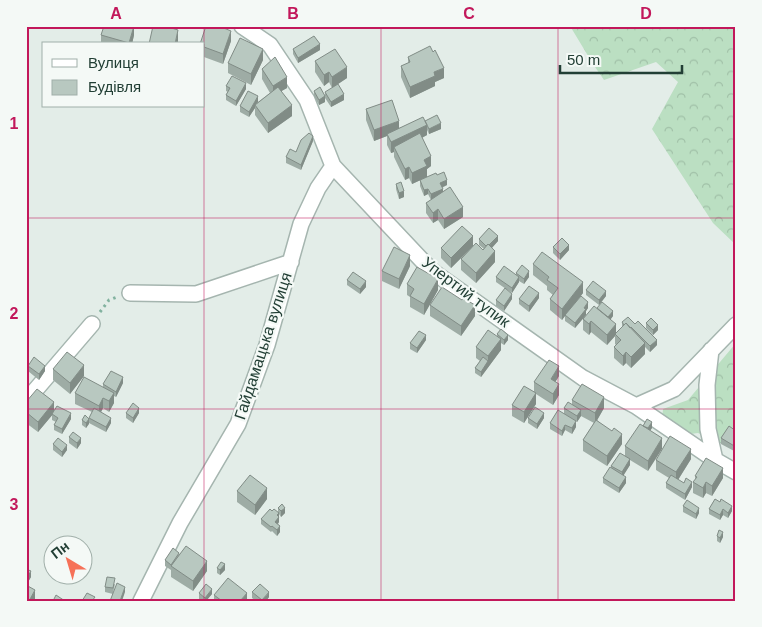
<svg xmlns="http://www.w3.org/2000/svg" width="762" height="627" viewBox="0 0 762 627" font-family="Helvetica,sans-serif">
<defs>
<pattern id="forest-crowns" width="20" height="18" patternUnits="userSpaceOnUse" patternTransform="scale(1.25)"><rect width="20" height="18" fill="#bbdfc2"/><path d="M2 6a3 3 0 1 1 6 0M12 15a3 3 0 1 1 6 0" fill="none" stroke="#a0c0a7"/></pattern>
</defs>
<rect width="100%" height="100%" fill="#e3ede8"/>
<path fill="url(#forest-crowns)" d="M570,26H736V245L713,223L652,129L678,82L656,62L604,80L593,64Z
M736,343V450L698,433L683,435L662,420L663,409L688,400Z"/>
<g fill="none" stroke-linecap="round" stroke-linejoin="round">
<g stroke="#a5b5af" stroke-width="18">
<path id="minor" d="M242,26L270,45L307,100L333,166L432,271L583,378L636,406L715,460L736,472
M130,293L196,294L291,262
M711,350L707,385L708,429L715,460
M26,401L92,324
M636,406L674,389L736,325
M141,601L180,523L238,424L267,345L301,224L318,188L333,166"/>
</g>
<path stroke="#82b29f" stroke-width="3" stroke-dasharray="2.5 4" stroke-linecap="butt" d="M100,312L109,300L117,297"/>
<use href="#minor" stroke="#fff" stroke-width="15"/>
</g>
<path fill="#9eaca5" d="M134,26V35L132,44H101V35Z
M231,41L223,64L204,57V44Z
M293,49L320,50L298,63L293,54Z
M408,57L444,78L435,82V86L410,98L401,77V66L408,63Z
M263,60L251,85L228,73V63Z
M315,61L347,78L332,88L329,82L324,86L315,72Z
M262,69L287,88L281,91L292,116L268,133L255,115V108L249,117L240,112V106L258,102L270,93L262,79Z
M226,86L246,89L236,106L226,100V95L228,92L226,91Z
M314,91L325,95V92L344,100L331,107L325,98V102L319,105L314,96Z
M366,109L399,128L425,121L441,129L429,134L427,130V135L422,138L431,166L427,169V177L412,184L409,178L405,180L394,157V152L391,153L387,145V136L374,141L366,120Z
M313,141L301,170L286,163V157L296,152Z
M437,175L447,185L442,188L443,192L463,217L444,229L438,220L433,223L426,213V203L431,200L428,194L424,196L420,186V180Z
M396,184L404,197L399,199L396,189Z
M479,239L498,241L492,248L495,262L476,283L461,270V259L469,250L451,268L441,258V248L473,246L483,250L484,249L479,245Z
M553,247L569,250L560,260L553,253Z
M533,264L583,293L569,311L588,308L586,311V315L575,328L565,321V315L562,320L550,310V299L553,295L547,290V286L533,275Z
M410,266L399,289L382,281V271Z
M516,273L529,277L524,284L519,281V282L512,293L496,282V277L516,274Z
M347,280L366,287L360,294L347,285Z
M407,284L438,290L424,315L410,307V297L407,295Z
M586,290L606,296L599,305L586,295Z
M539,298L529,312L519,304V299Z
M512,299L504,311L496,306V300Z
M430,305L475,316L461,336L430,316Z
M597,308L613,316L610,320L616,333L622,327V322L657,345L650,352L645,347V354L631,368L626,363L623,366L614,358V347L616,345L615,344V336L607,345L591,332L589,335L583,330V319Z
M646,323L658,330L653,335L646,328Z
M497,334L508,340L504,345L501,343V350L481,377L475,373V368L480,361L476,358V347L497,337Z
M426,340L417,353L410,349V343Z
M28,366L45,371L39,380L28,371Z
M53,369L84,376L70,394L53,380Z
M559,376L555,382L559,395L553,405L536,394V404L524,423L512,416V405L534,393V382Z
M123,383L116,397L114,396V403L109,412L103,408L101,412L111,423L106,432L89,423L86,428L82,425V420L89,419L92,412L75,404V393L103,387V384Z
M572,400L604,408L597,420L622,444L607,466L583,451V440L594,423L581,416L577,422L564,414V408L572,405Z
M26,402L54,411L71,419L62,434L54,430V425L56,422L52,420V415L38,432L26,423Z
M558,410L576,427L572,434L565,430L562,436L550,429V423Z
M126,413H139L133,423L126,418Z
M528,418H544L537,429L528,423Z
M643,426L652,428L650,430L648,471L630,460V465L623,475L626,483L619,493L603,483V478L611,468V466L625,456V446Z
M736,431V452L721,444V438Z
M69,437L81,443L77,449L69,443Z
M53,444L67,450L62,457L53,450Z
M691,459L678,480L692,487L685,500L666,488V483L669,478L656,470V460Z
M695,476L723,478L712,496L706,493L703,498L693,493V482L695,480Z
M237,491L267,499L255,515L237,502Z
M715,499L732,511L728,518L723,515L720,520L709,514V509Z
M683,506L699,513L696,519L683,512Z
M278,508L285,513L281,517L279,514V522L278,524L280,532L277,536L272,531L271,532L261,524V519L272,511L278,512Z
M717,536L723,537L720,543L717,541Z
M179,554L207,571L193,591L171,577V570L165,566V560Z
M217,568L225,570L220,575L217,573Z
M26,569L31,577L28,582L26,581Z
M115,584L113,593L125,592L113,594L105,592V587Z
M252,592L269,597L266,601H256L252,598Z
M199,593L212,594L206,601H202L199,599Z
M214,595L247,601H214Z"/>
<path fill="#818c86" d="M134,26V35L132,44H129Z
M178,30V44H175Z
M231,31V41L223,64V54Z
M320,44V50L298,63V58Z
M263,49V60L251,85V74Z
M347,67V78L332,88V77Z
M444,68V78L435,82V86L410,98V87L434,72Z
M329,72V82L324,86V75Z
M287,77V88L273,96V86Z
M246,83V89L236,106V101Z
M344,94V100L331,107V102Z
M258,96V102L255,105V108L249,117V112Z
M325,96V102L319,105V100Z
M292,105V116L268,133V123Z
M399,121V131L387,134V136L374,141V130Z
M441,123V129L429,134V129Z
M427,125V135L396,151L394,147V152L391,153V142Z
M313,136V141L301,170V165Z
M431,156V166L427,169V177L412,184V173L424,160Z
M409,167V178L405,180V169Z
M447,180V185L440,188V183Z
M428,189V194L424,196V190Z
M443,189V195L431,200V194Z
M404,191V197L399,199V193Z
M463,207V217L444,229V219Z
M438,209V220L433,223V213Z
M473,236V246L451,268V258Z
M498,236V241L488,252V247Z
M569,245V250L560,260V254Z
M495,251V262L476,283V273Z
M410,255V266L399,289V279Z
M529,271V277L524,284V279Z
M519,277V282L512,293V288Z
M438,279V290L424,315V304Z
M366,281V287L360,294V289Z
M583,282V293L562,320V309Z
M606,291V296L599,305V300Z
M539,293V298L529,312V306Z
M512,294V299L504,311V306Z
M588,302V308L586,311V315L575,328V323L584,308Z
M475,305V316L461,336V326Z
M613,311V316L607,324V318Z
M591,321V332L589,335V324Z
M616,324V334H615V336L607,345V335Z
M658,325V330L653,335V330Z
M426,335V340L417,353V348Z
M508,335V340L504,345V340Z
M501,339V350L481,377V372L488,361V356Z
M657,340V345L650,352V346Z
M645,343V354L631,368V357Z
M626,352V363L623,366V356Z
M84,365V376L70,394V383Z
M45,366V371L39,380V374Z
M559,366V376L551,389V379Z
M123,377V383L116,397V392Z
M559,384V395L553,405V394Z
M114,393V403L109,412V401Z
M536,393V404L524,423V412Z
M604,397V408L595,424V413Z
M103,398V408L99,416V406Z
M54,402V413L38,432V422Z
M139,408V413L133,423V418Z
M581,410V416L577,422V416Z
M71,413V419L62,434V429Z
M544,413V418L537,429V424Z
M111,418V423L106,432V427Z
M89,419V424L86,428V423Z
M576,421V427L572,434V428Z
M652,422V428L648,434V428Z
M565,425V430L562,436V431Z
M622,434V444L607,466V456Z
M81,438V443L77,449V443Z
M662,438V449L648,471V461Z
M67,445V450L62,457V452Z
M691,449V459L676,483V472Z
M630,459V465L622,478V472Z
M723,468V478L712,496V486Z
M626,477V483L619,493V488Z
M692,482V487L685,500V494Z
M706,482V493L703,498V488Z
M267,488V499L255,515V505Z
M732,506V511L728,518V513Z
M285,508V513L281,517V511Z
M699,508V513L696,519V514Z
M723,509V515L720,520V515Z
M279,513V522L275,527V522L277,515Z
M280,526V532L277,536V530Z
M723,532V537L720,543V538Z
M207,561V571L193,591V581Z
M225,564V570L220,575V570Z
M31,571V577L28,582V576Z
M125,587V592L122,601H120Z
M212,589V594L206,601H205V598Z
M35,590V601H29Z
M269,592V597L266,601H262Z
M247,593V601H240Z"/>
<path fill="#b8c8c0" stroke="#818c86" d="M104,26H134L129,43L101,35Z
M153,26H165L178,30L175,44H149Z
M206,26H219L231,31L223,54L204,47V44H200Z
M314,36L320,44L298,58L293,49Z
M240,38L263,49L251,74L228,63Z
M430,46L433,52L435,50L444,68L434,72L435,76L410,87L401,66L410,62L408,57Z
M335,49L347,67L332,77L329,72L324,75L315,61Z
M275,57L287,77L273,86L262,69Z
M232,76L246,83L236,101L226,95L230,88L226,86Z
M338,84L344,94L331,102L325,92Z
M278,87L292,105L268,123L255,105Z
M320,87L325,96L319,100L314,91Z
M248,91L258,96L249,112L240,106Z
M392,100L399,121L374,130L366,109Z
M437,115L441,123L429,129L425,121Z
M423,117L427,125L391,142L387,134Z
M309,133L313,136L301,165L286,157L290,149L296,152L301,140Z
M420,133L431,156L424,160L427,166L412,173L409,167L405,169L394,147Z
M444,172L447,180L440,183L443,189L431,194L428,189L424,190L420,180L436,173L437,175Z
M401,182L404,191L399,193L396,184Z
M450,187L463,207L444,219L438,209L433,213L426,203Z
M462,226L473,236L451,258L441,248Z
M489,228L498,236L489,245L488,244L486,246L479,239Z
M562,238L569,245L560,254L553,247Z
M476,243L483,250L488,244L495,251L476,273L461,259Z
M394,247L410,255L399,279L382,271Z
M542,252L583,282L562,309L550,299L558,288L547,280L549,277L533,264Z
M522,265L529,271L524,279L516,273Z
M504,266L519,277L512,288L496,277Z
M417,267L438,279L424,304L410,296L414,289L407,284Z
M353,272L366,281L360,289L347,280Z
M593,281L606,291L599,300L586,290Z
M529,286L539,293L529,306L519,299Z
M442,287L462,300L463,298L475,305L461,326L430,305Z
M505,288L512,294L504,306L496,300Z
M581,296L588,302L584,308L586,309L575,323L565,315Z
M602,302L613,311L608,317L597,308Z
M594,306L616,324L607,335L591,321L589,324L583,319Z
M628,317L635,324L638,321L657,340L650,346L631,327L630,328L626,323L624,325L622,322Z
M651,318L658,325L653,330L646,323Z
M626,323L645,343L631,357L626,352L623,356L614,347L621,340L615,334Z
M501,329L508,335L504,340L497,334Z
M488,330L501,339L488,356L476,347Z
M419,331L426,335L417,348L410,343Z
M67,352L84,365L70,383L53,369Z
M34,357L45,366L39,374L28,366Z
M483,357L488,361L481,372L475,368Z
M549,360L559,366L551,379L559,384L553,394L534,382Z
M111,371L123,377L116,392L103,384Z
M84,377L114,393L109,401L103,398L99,406L75,393Z
M582,384L604,397L595,413L572,400Z
M524,386L536,393L524,412L512,405Z
M37,389L54,402L38,422L26,412V402Z
M568,402L581,410L577,416L564,408Z
M133,403L139,408L133,418L126,413Z
M57,406L71,413L62,429L54,425L58,418L52,414Z
M535,407L544,413L537,424L528,418Z
M94,408L111,418L106,427L89,418Z
M558,410L576,421L572,428L565,425L562,431L550,423Z
M85,415L89,419L86,423L82,420Z
M647,419L652,422L648,428L643,426Z
M596,420L612,431L614,428L622,434L607,456L583,440Z
M640,424L662,438L648,461L625,446Z
M729,426L736,431V447L721,438Z
M73,432L81,438L77,443L69,437Z
M670,436L691,449L676,472L656,460Z
M58,438L67,445L62,452L53,444Z
M620,453L630,459L622,472L611,466Z
M706,458L723,468L712,486L706,482L703,488L693,482L697,477L695,476Z
M610,467L626,477L619,488L603,478Z
M250,475L267,488L255,505L237,491Z
M671,475L684,483L686,478L692,482L685,494L666,483Z
M715,499L720,502L721,499L732,506L728,513L723,509L720,515L709,509Z
M687,500L699,508L696,514L683,506Z
M282,504L285,508L281,511L278,508Z
M270,509L272,511L274,509L279,513L277,515L279,517L275,522L280,526L277,530L272,526L271,527L261,519Z
M719,530L723,532L720,538L717,536Z
M186,546L207,561L193,581L171,566Z
M173,548L179,553L171,565L165,560Z
M221,562L225,564L220,570L217,568Z
M26,569L31,571L28,576L26,575Z
M107,577L115,578L113,588L105,587Z
M228,578L247,593L240,601H222L214,595Z
M117,583L125,587L120,601H110Z
M206,584L212,589L205,598L199,593Z
M260,584L269,592L262,600L252,592Z
M26,585L35,590L29,601H26Z
M87,593L95,597L92,601H82Z
M56,595L65,601H53Z"/>
<path fill="none" stroke="#c2185b" stroke-width="1" stroke-opacity="0.55" d="M204,26V601M381,26V601M558,26V601M26,218H736M26,409H736"/>
<g text-anchor="middle" dominant-baseline="central" stroke-width="4.5" stroke-linejoin="round" paint-order="stroke">
<g font-size="16" fill="#223f35" stroke="#f4f9f6">
<text transform="translate(466 292) rotate(37)">Упертий тупик</text>
<text transform="translate(263 346) rotate(-72)">Гайдамацька вулиця</text>
</g>
</g>
<rect width="762" height="627" fill="none" stroke="#f4f9f6" stroke-width="55"/>
<rect x="42" y="42" width="162" height="65" fill="#f4f9f6" stroke="#a0afa9"/>
<rect x="52" y="59" width="25" height="8" fill="#ffffff" stroke="#a0afa9"/>
<text x="88" y="68" font-size="15" fill="#223f35">Вулиця</text>
<rect x="52" y="80" width="25" height="15" fill="#b8c8c0" stroke="#a0afa9"/>
<text x="88" y="92" font-size="15" fill="#223f35">Будівля</text>
<g transform="translate(68 560) rotate(322)"><circle r="24" fill="#f4f9f6" stroke="#a0afa9"/>
<path d="M0-4L9 19L0 12L-9 19Z" fill="#f67158"/>
<text y="-8" font-size="14" font-weight="bold" text-anchor="middle" fill="#223f35">Пн</text>
</g>
<path d="M560 65v8h122v-8" fill="none" stroke="#223f35" stroke-width="2.5"/>
<text x="567" y="65" font-size="15" fill="#223f35" stroke="#f4f9f6" stroke-width="4" paint-order="stroke">50 m</text>
<rect x="28" y="28" width="706" height="572" fill="none" stroke="#c2185b" stroke-width="2"/>
<g font-size="16" text-anchor="middle" font-weight="bold" fill="#c2185b">
<text x="116" y="19">A</text>
<text x="293" y="19">B</text>
<text x="469" y="19">C</text>
<text x="646" y="19">D</text>
<text x="14" y="129">1</text>
<text x="14" y="319">2</text>
<text x="14" y="510">3</text>
</g>
</svg>
